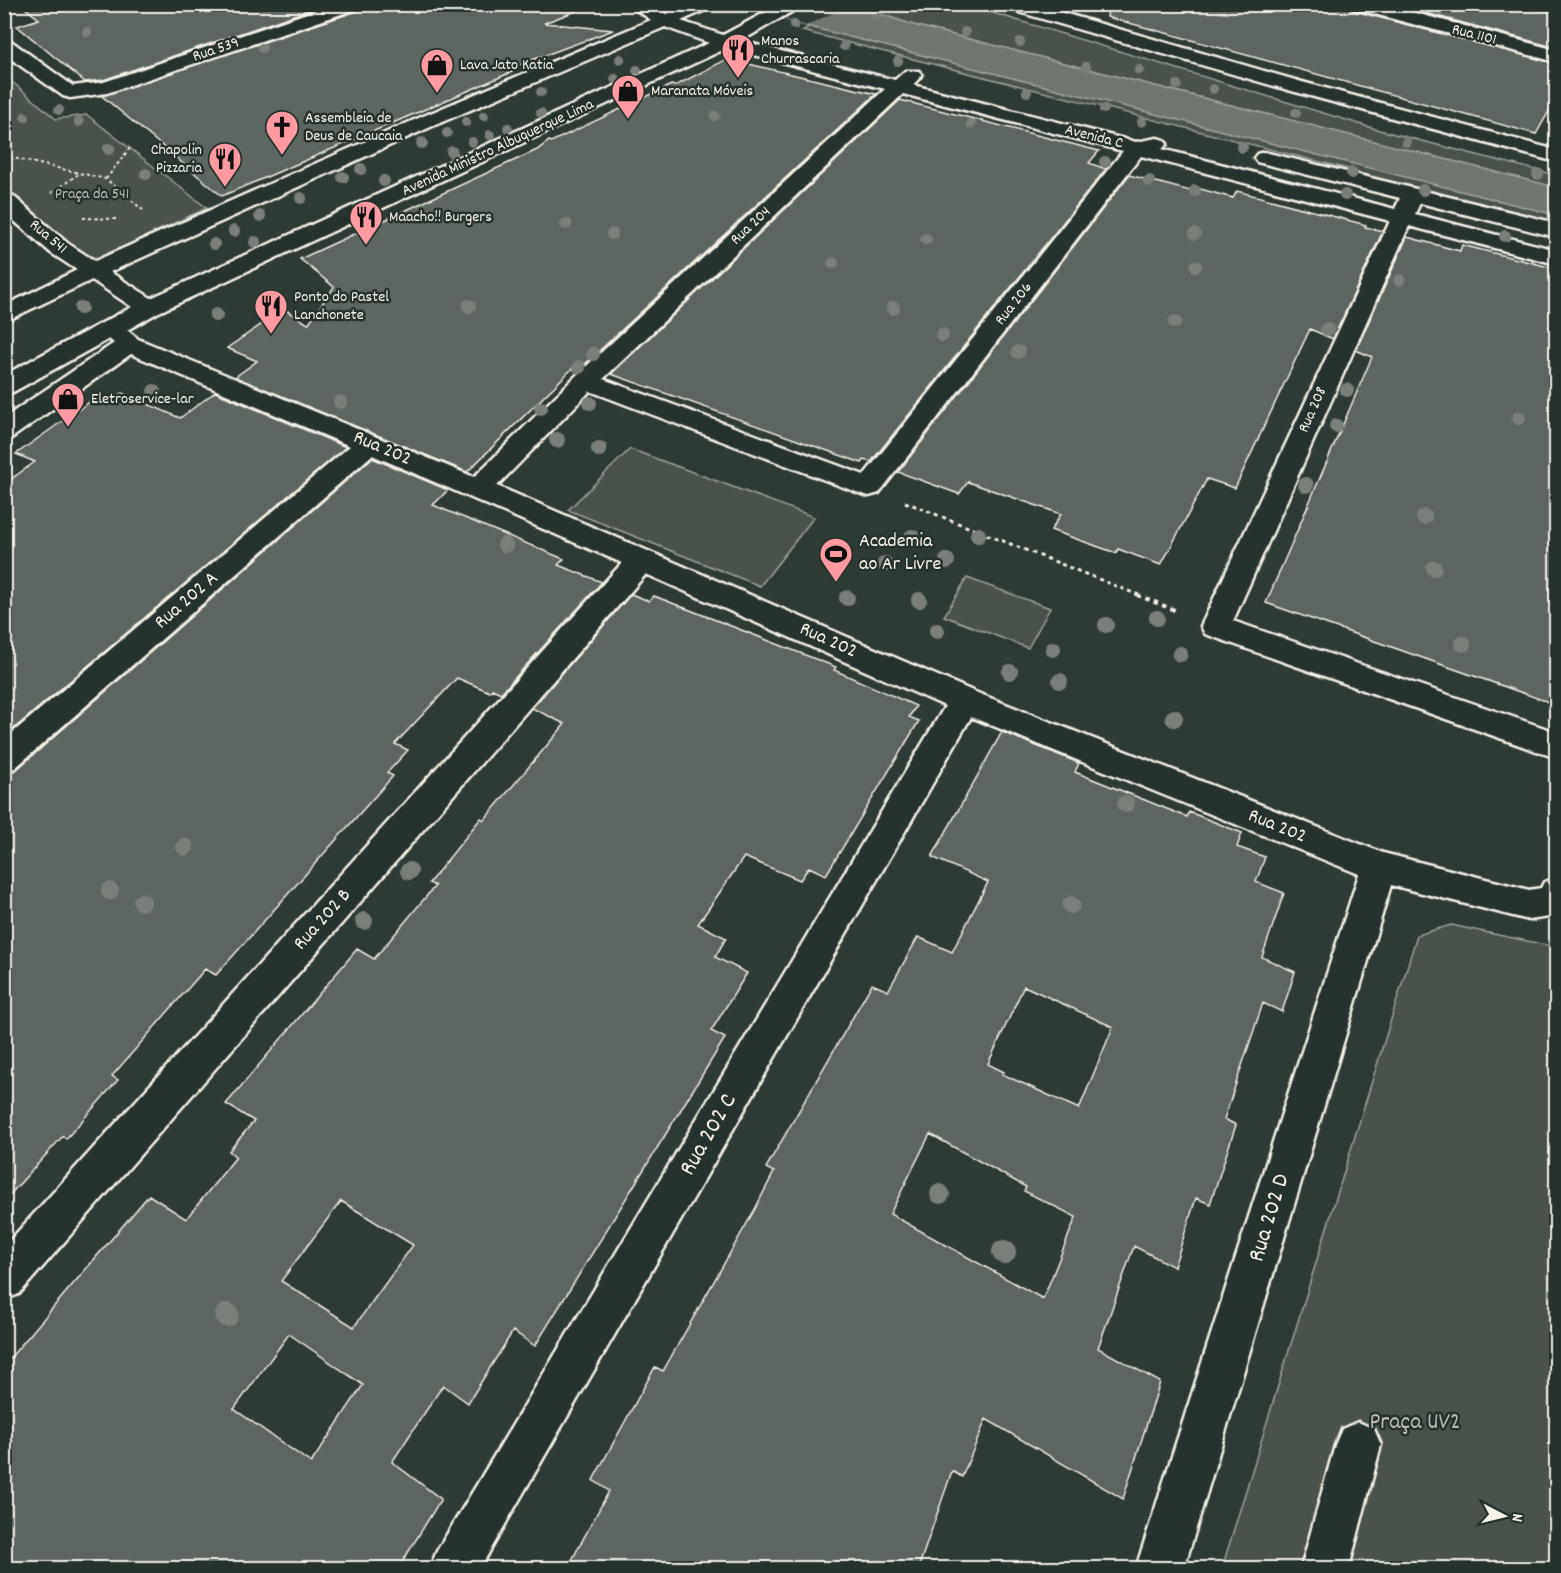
<svg xmlns="http://www.w3.org/2000/svg" width="1561" height="1573" viewBox="0 0 1561 1573" font-family="Dekko,sans-serif">
<rect width="100%" height="100%" fill="#2e3b34"/>
<filter id="ink" filterUnits="userSpaceOnUse"><feTurbulence type="fractalNoise" baseFrequency=".0167" numOctaves="2"/><feDisplacementMap in="SourceGraphic" scale="12" xChannelSelector="R" yChannelSelector="G"/><feConvolveMatrix kernelMatrix="1 2 1 2 8 2 1 2 1" color-interpolation-filters="sRGB"/></filter>
<g filter="url(#ink)">
<path fill="#48524c" stroke="#9ea29a" stroke-width="1.5" d="M845,5H967L1379,130L1556,175V233L1411,198L1348,169L802,31Z
M4,75L56,119L87,115L207,208L99,258L66,252L5,192Z
M630,449L814,517L760,586L568,510Z
M967,578L1050,608L1028,648L944,616Z
M1451,925L1556,947V1568H1222L1417,935Z"/>
<path fill="#6f7770" stroke="#a4a8a0" stroke-width="1.5" d="M740,5H853L914,25L1556,187V215L806,26Z"/>
<path fill="#2e3b34" d="M739,5H849L806,26Z"/>
<path fill="#5c655e" stroke="#f4f1e8" stroke-width="1.5" fill-rule="evenodd" d="M20,4H326L103,80L85,82L17,26L39,19Z
M364,4H583L584,8L544,23L613,30L508,69L512,72L222,196L102,96L360,10Z
M1109,4H1347L1351,10L1557,64V97L1536,134L1107,17Z
M1392,4H1500L1557,12V48Z
M727,59L876,94L585,364L579,362L467,472L235,377L257,361L227,348L284,309L308,324L334,287L300,259L537,150L549,141L551,142L671,85L675,86Z
M900,100L1099,151L1089,163L1106,169L871,462L864,460L862,463L611,374Z
M1129,175L1194,192L1197,188L1233,198L1237,191L1366,225L1365,227L1383,231L1333,339L1310,329L1235,488L1207,479L1161,565L1118,549L1116,553L1051,530L1061,514L968,482L959,494L898,472Z
M1407,237L1460,251L1462,245L1557,269V705L1266,603L1372,357L1356,350Z
M215,392L346,447L4,737V484L35,462L16,454L95,398L107,403L122,393L180,418Z
M372,458L448,490L433,505L564,559L558,565L602,582L501,693L492,689L490,692L457,678L395,744L408,750L387,773L393,776L216,975L205,969L112,1076L118,1080L66,1139L63,1136L4,1201V774L16,770Z
M631,594L649,601L654,596L836,667L834,670L916,706L909,717L919,721L826,875L809,867L800,880L744,857L698,924L726,938L715,957L747,973L711,1031L725,1038L535,1346L513,1331L468,1403L443,1385L392,1462L441,1499L398,1569H4V1365L149,1195L186,1219L236,1157L229,1151L254,1121L226,1104L357,949L374,959L435,886L429,883L481,818L484,820L565,724L532,708ZM341,1201L413,1245L354,1327L281,1281ZM289,1334L363,1385L311,1463L234,1409Z
M1002,732L1079,763L1075,772L1187,817L1189,812L1242,833L1237,847L1265,857L1256,882L1284,893L1262,957L1295,972L1282,1012L1263,1003L1224,1119L1236,1125L1210,1204L1196,1198L1174,1267L1134,1246L1098,1348L1160,1382L1123,1499L986,1419L962,1477L952,1471L918,1569H567L609,1491L593,1480L655,1367L663,1371L755,1209L774,1172L766,1168L872,984L888,991L918,937L952,952L988,882L932,857ZM1024,986L1113,1027L1079,1109L1002,1074L1004,1072L988,1064ZM930,1134L1026,1187L1024,1191L1076,1217L1043,1299L890,1214Z"/>
<g fill="none" stroke-linecap="round" stroke-linejoin="round">
<g stroke="#f4f1e8" stroke-width="5">
<path id="minor" d="M334,4H362L359,8L107,93L70,98L63,96L4,54V40L11,41L73,86L104,82Z
M628,4H651L666,14L687,4H713L710,8L681,21L723,35L781,4H805L741,41L895,80L905,71H919L922,75L913,85L1136,142L1157,138L1164,140L1167,144L1162,149L1395,209L1400,198L1257,162L1254,158L1257,154L1264,152L1556,223V237L1420,203L1415,214L1556,250V264L1409,226L1233,621L1556,732V758L1205,634L1201,626L1390,221L1141,156L879,493L869,496L859,493L590,391L497,486L975,692L1383,853L1529,890L1541,888L1544,882L1556,878V916L1529,920L1391,885L1184,1568H1136L1359,874L971,717L480,1568H430L437,1551L945,706L646,574L19,1294L4,1300V1247L622,563L372,455L15,768L4,772V740L350,446L131,354L13,437L4,439V418L114,343L109,339L13,392L4,394V375L132,307L92,280L4,322V306L77,270L51,253L4,212V194L12,195L67,243L95,261L421,117L651,20ZM665,27L709,43L151,298L110,272L435,125ZM727,48L885,89L577,375L474,477L138,339L127,330L157,313ZM903,94L1123,151L864,475L603,379Z
M1002,4H1032L1302,82L1556,150V162L1288,90L1005,8Z
M1349,4H1381L1556,50V62L1352,8Z
M1358,1422L1374,1429L1381,1445L1349,1568H1301L1335,1445L1342,1429Z"/>
</g>
<path stroke="#f4f1e8" stroke-width="2" stroke-dasharray="3 3" stroke-linecap="butt" d="M4,156L106,179L143,210
M106,179L130,148
M51,193L80,173
M83,218L117,219"/>
<path stroke="#f4f1e8" stroke-width="3" stroke-dasharray="4 4" stroke-linecap="butt" d="M905,502L1141,596"/>
<path stroke="#f4f1e8" stroke-width="4" stroke-dasharray="4.5 4.5" stroke-linecap="butt" d="M1137,595L1177,611"/>
<use href="#minor" fill="#26332d" fill-rule="evenodd"/>
</g>
<g fill="#7a8079">
<circle cx="876" cy="16" r="5"/>
<circle cx="794" cy="25" r="5"/>
<circle cx="87" cy="32" r="5"/>
<circle cx="965" cy="32" r="5"/>
<circle cx="1020" cy="42" r="5"/>
<circle cx="844" cy="46" r="5"/>
<circle cx="262" cy="48" r="5"/>
<circle cx="620" cy="59" r="5"/>
<circle cx="898" cy="61" r="5"/>
<circle cx="1086" cy="67" r="5"/>
<circle cx="637" cy="70" r="5"/>
<circle cx="1139" cy="70" r="5"/>
<circle cx="615" cy="79" r="5"/>
<circle cx="1177" cy="85" r="5"/>
<circle cx="1213" cy="89" r="5"/>
<circle cx="541" cy="92" r="5"/>
<circle cx="1027" cy="92" r="5"/>
<circle cx="1104" cy="109" r="5"/>
<circle cx="59" cy="110" r="5"/>
<circle cx="541" cy="113" r="5"/>
<circle cx="1296" cy="113" r="5"/>
<circle cx="484" cy="116" r="5"/>
<circle cx="715" cy="116" r="5"/>
<circle cx="25" cy="117" r="5"/>
<circle cx="79" cy="122" r="5"/>
<circle cx="466" cy="122" r="5"/>
<circle cx="1142" cy="122" r="5"/>
<circle cx="971" cy="124" r="5"/>
<circle cx="508" cy="128" r="5"/>
<circle cx="447" cy="133" r="5"/>
<circle cx="490" cy="135" r="5"/>
<circle cx="472" cy="142" r="5"/>
<circle cx="1406" cy="142" r="5"/>
<circle cx="422" cy="143" r="6"/>
<circle cx="1242" cy="147" r="6"/>
<circle cx="109" cy="149" r="6"/>
<circle cx="452" cy="152" r="6"/>
<circle cx="1105" cy="162" r="6"/>
<circle cx="361" cy="169" r="6"/>
<circle cx="1352" cy="173" r="6"/>
<circle cx="146" cy="174" r="6"/>
<circle cx="1538" cy="174" r="6"/>
<circle cx="343" cy="177" r="6"/>
<circle cx="384" cy="181" r="6"/>
<circle cx="1149" cy="181" r="6"/>
<circle cx="1423" cy="190" r="6"/>
<circle cx="1195" cy="191" r="6"/>
<circle cx="1345" cy="195" r="6"/>
<circle cx="301" cy="198" r="6"/>
<circle cx="260" cy="216" r="6"/>
<circle cx="566" cy="224" r="6"/>
<circle cx="234" cy="231" r="6"/>
<circle cx="612" cy="234" r="6"/>
<circle cx="1195" cy="234" r="6"/>
<circle cx="1505" cy="236" r="6"/>
<circle cx="926" cy="239" r="6"/>
<circle cx="255" cy="242" r="6"/>
<circle cx="214" cy="244" r="6"/>
<circle cx="833" cy="263" r="6"/>
<circle cx="1196" cy="266" r="6"/>
<circle cx="1399" cy="280" r="6"/>
<circle cx="469" cy="306" r="7"/>
<circle cx="81" cy="308" r="7"/>
<circle cx="893" cy="308" r="7"/>
<circle cx="216" cy="315" r="7"/>
<circle cx="1175" cy="322" r="7"/>
<circle cx="1327" cy="329" r="7"/>
<circle cx="942" cy="335" r="7"/>
<circle cx="1018" cy="352" r="7"/>
<circle cx="593" cy="354" r="7"/>
<circle cx="579" cy="367" r="7"/>
<circle cx="1347" cy="390" r="7"/>
<circle cx="154" cy="391" r="7"/>
<circle cx="340" cy="402" r="7"/>
<circle cx="590" cy="403" r="7"/>
<circle cx="541" cy="408" r="7"/>
<circle cx="1519" cy="418" r="7"/>
<circle cx="1336" cy="426" r="7"/>
<circle cx="557" cy="440" r="8"/>
<circle cx="599" cy="449" r="8"/>
<circle cx="1306" cy="485" r="8"/>
<circle cx="1424" cy="517" r="8"/>
<circle cx="978" cy="535" r="8"/>
<circle cx="912" cy="537" r="8"/>
<circle cx="505" cy="545" r="8"/>
<circle cx="947" cy="561" r="8"/>
<circle cx="885" cy="564" r="8"/>
<circle cx="1434" cy="568" r="8"/>
<circle cx="847" cy="598" r="8"/>
<circle cx="919" cy="600" r="8"/>
<circle cx="1157" cy="618" r="8"/>
<circle cx="1106" cy="625" r="8"/>
<circle cx="937" cy="631" r="8"/>
<circle cx="1463" cy="644" r="8"/>
<circle cx="1053" cy="649" r="8"/>
<circle cx="1180" cy="654" r="8"/>
<circle cx="1010" cy="672" r="8"/>
<circle cx="1060" cy="681" r="8"/>
<circle cx="1174" cy="718" r="9"/>
<circle cx="1126" cy="804" r="9"/>
<circle cx="185" cy="847" r="9"/>
<circle cx="409" cy="871" r="9"/>
<circle cx="110" cy="891" r="9"/>
<circle cx="142" cy="902" r="9"/>
<circle cx="1071" cy="905" r="9"/>
<circle cx="364" cy="921" r="9"/>
<circle cx="940" cy="1194" r="10"/>
<circle cx="1004" cy="1252" r="12"/>
<circle cx="227" cy="1315" r="12"/>
</g>
</g>
<defs>
<g id="restaurant-pin" transform="scale(1.725)"><path d="M0 17L-7.5 6A9.5 9.5 0 1 1 7.5 6Z" fill="#ff9aa2" stroke="#26332d"/><path d="M-5-6h1v4h1v-4h1v4h1v-4h1v5L-1.5 .5V6h-2V.5L-5-1ZM5-6V6H3V1.5H1.5Q1.5-4 5-6Z" fill="#111"/></g>
<g id="shop-pin" transform="scale(1.725)"><path d="M0 17L-7.5 6A9.5 9.5 0 1 1 7.5 6Z" fill="#ff9aa2" stroke="#26332d"/><path d="M-5-2.5h2.3a2.7 3.5 0 0 1 5.4 0H5L5.5 6h-11ZM-1.5-2.5h3a1.5 2.3 0 0 0-3 0Z" fill="#111"/></g>
<g id="church-pin" transform="scale(1.725)"><path d="M0 17L-7.5 6A9.5 9.5 0 1 1 7.5 6Z" fill="#ff9aa2" stroke="#26332d"/><path d="M-1.2-6h2.4v3.5h3.3v2.4h-3.3V6h-2.4V-.1h-3.3v-2.4h3.3Z" fill="#111"/></g>
<g id="stadium-pin" transform="scale(1.725)"><path d="M0 17L-7.5 6A9.5 9.5 0 1 1 7.5 6Z" fill="#ff9aa2" stroke="#26332d"/><path d="M0-5a6.5 5 0 1 0 0 10a6.5 5 0 1 0 0-10ZM-3.5-1.8h7v3.6h-7Z" fill="#111"/></g>
</defs>
<g fill-rule="evenodd">
<use href="#restaurant-pin" x="738" y="50"/>
<use href="#shop-pin" x="437" y="65"/>
<use href="#shop-pin" x="628" y="91"/>
<use href="#church-pin" x="282" y="127"/>
<use href="#restaurant-pin" x="225" y="159"/>
<use href="#restaurant-pin" x="366" y="217"/>
<use href="#restaurant-pin" x="271" y="306"/>
<use href="#shop-pin" x="68" y="399"/>
<use href="#stadium-pin" x="836" y="554"/>
</g>
<g text-anchor="middle" dominant-baseline="central" stroke-width="5" stroke-linejoin="round" paint-order="stroke">
<g font-size="16" fill="#f4f1e8" stroke="#26332d">
<text transform="translate(1474 35) rotate(14)">Rua 1101</text>
<text transform="translate(216 50) rotate(-19)">Rua 539</text>
<text transform="translate(1094 137) rotate(14)">Avenida C</text>
<text transform="translate(498 148) rotate(-25)">Avenida Ministro Albuquerque Lima</text>
<text transform="translate(751 226) rotate(-43)">Rua 204</text>
<text transform="translate(48 237) rotate(40)">Rua 541</text>
<text transform="translate(1014 304) rotate(-52)">Rua 206</text>
<text transform="translate(1313 410) rotate(-66)">Rua 208</text>
</g>
<g font-size="16" fill="#f4f1e8" stroke="#26332d" text-anchor="start">
<text x="761" y="41">Manos<tspan x="761" dy="18">Churrascaria</tspan></text>
<text x="460" y="65">Lava Jato Katia</text>
<text x="651" y="91">Maranata Móveis</text>
<text x="305" y="118">Assembleia de<tspan x="305" dy="18">Deus de Caucaia</tspan></text>
<text x="202" y="150" text-anchor="end">Chapolin<tspan x="202" dy="18">Pizzaria</tspan></text>
<text x="389" y="217">Maacho!! Burgers</text>
<text x="294" y="297">Ponto do Pastel<tspan x="294" dy="18">Lanchonete</tspan></text>
<text x="91" y="399">Eletroservice-lar</text>
</g>
<g font-size="16" fill="#b8b9b1" stroke="#26332d">
<text x="92" y="194">Praça da 541</text>
</g>
<g font-size="20" fill="#f4f1e8" stroke="#26332d">
<text transform="translate(382 449) rotate(23)">Rua 202</text>
<text transform="translate(187 601) rotate(-41)">Rua 202 A</text>
<text transform="translate(828 641) rotate(24)">Rua 202</text>
<text transform="translate(1277 827) rotate(22)">Rua 202</text>
<text transform="translate(323 920) rotate(-48)">Rua 202 B</text>
</g>
<g font-size="20" fill="#f4f1e8" stroke="#26332d" text-anchor="start">
<text x="859" y="542">Academia<tspan x="859" dy="23">ao Ar Livre</tspan></text>
</g>
<g font-size="24" fill="#f4f1e8" stroke="#26332d">
<text transform="translate(709 1135) rotate(-60)">Rua 202 C</text>
<text transform="translate(1270 1218) rotate(-73)">Rua 202 D</text>
</g>
<g font-size="24" fill="#b8b9b1" stroke="#26332d">
<text x="1415" y="1423">Praça UV2</text>
</g>
</g>
<rect width="1561" height="1573" fill="none" stroke="#26332d" stroke-width="24"/>
<rect x="12" y="12" width="1537" height="1549" fill="none" stroke="#f4f1e8" stroke-width="2" filter="url(#ink)"/>
<g transform="translate(1504 1516) rotate(97)" stroke="#26332d" stroke-width="4.5" paint-order="stroke">
<path d="M0-4.5L10 22L0 15L-10 22Z" fill="#f4f1e8"/>
<text y="-9" font-size="16" font-weight="bold" text-anchor="middle" fill="#f4f1e8">N</text>
</g>
</svg>
